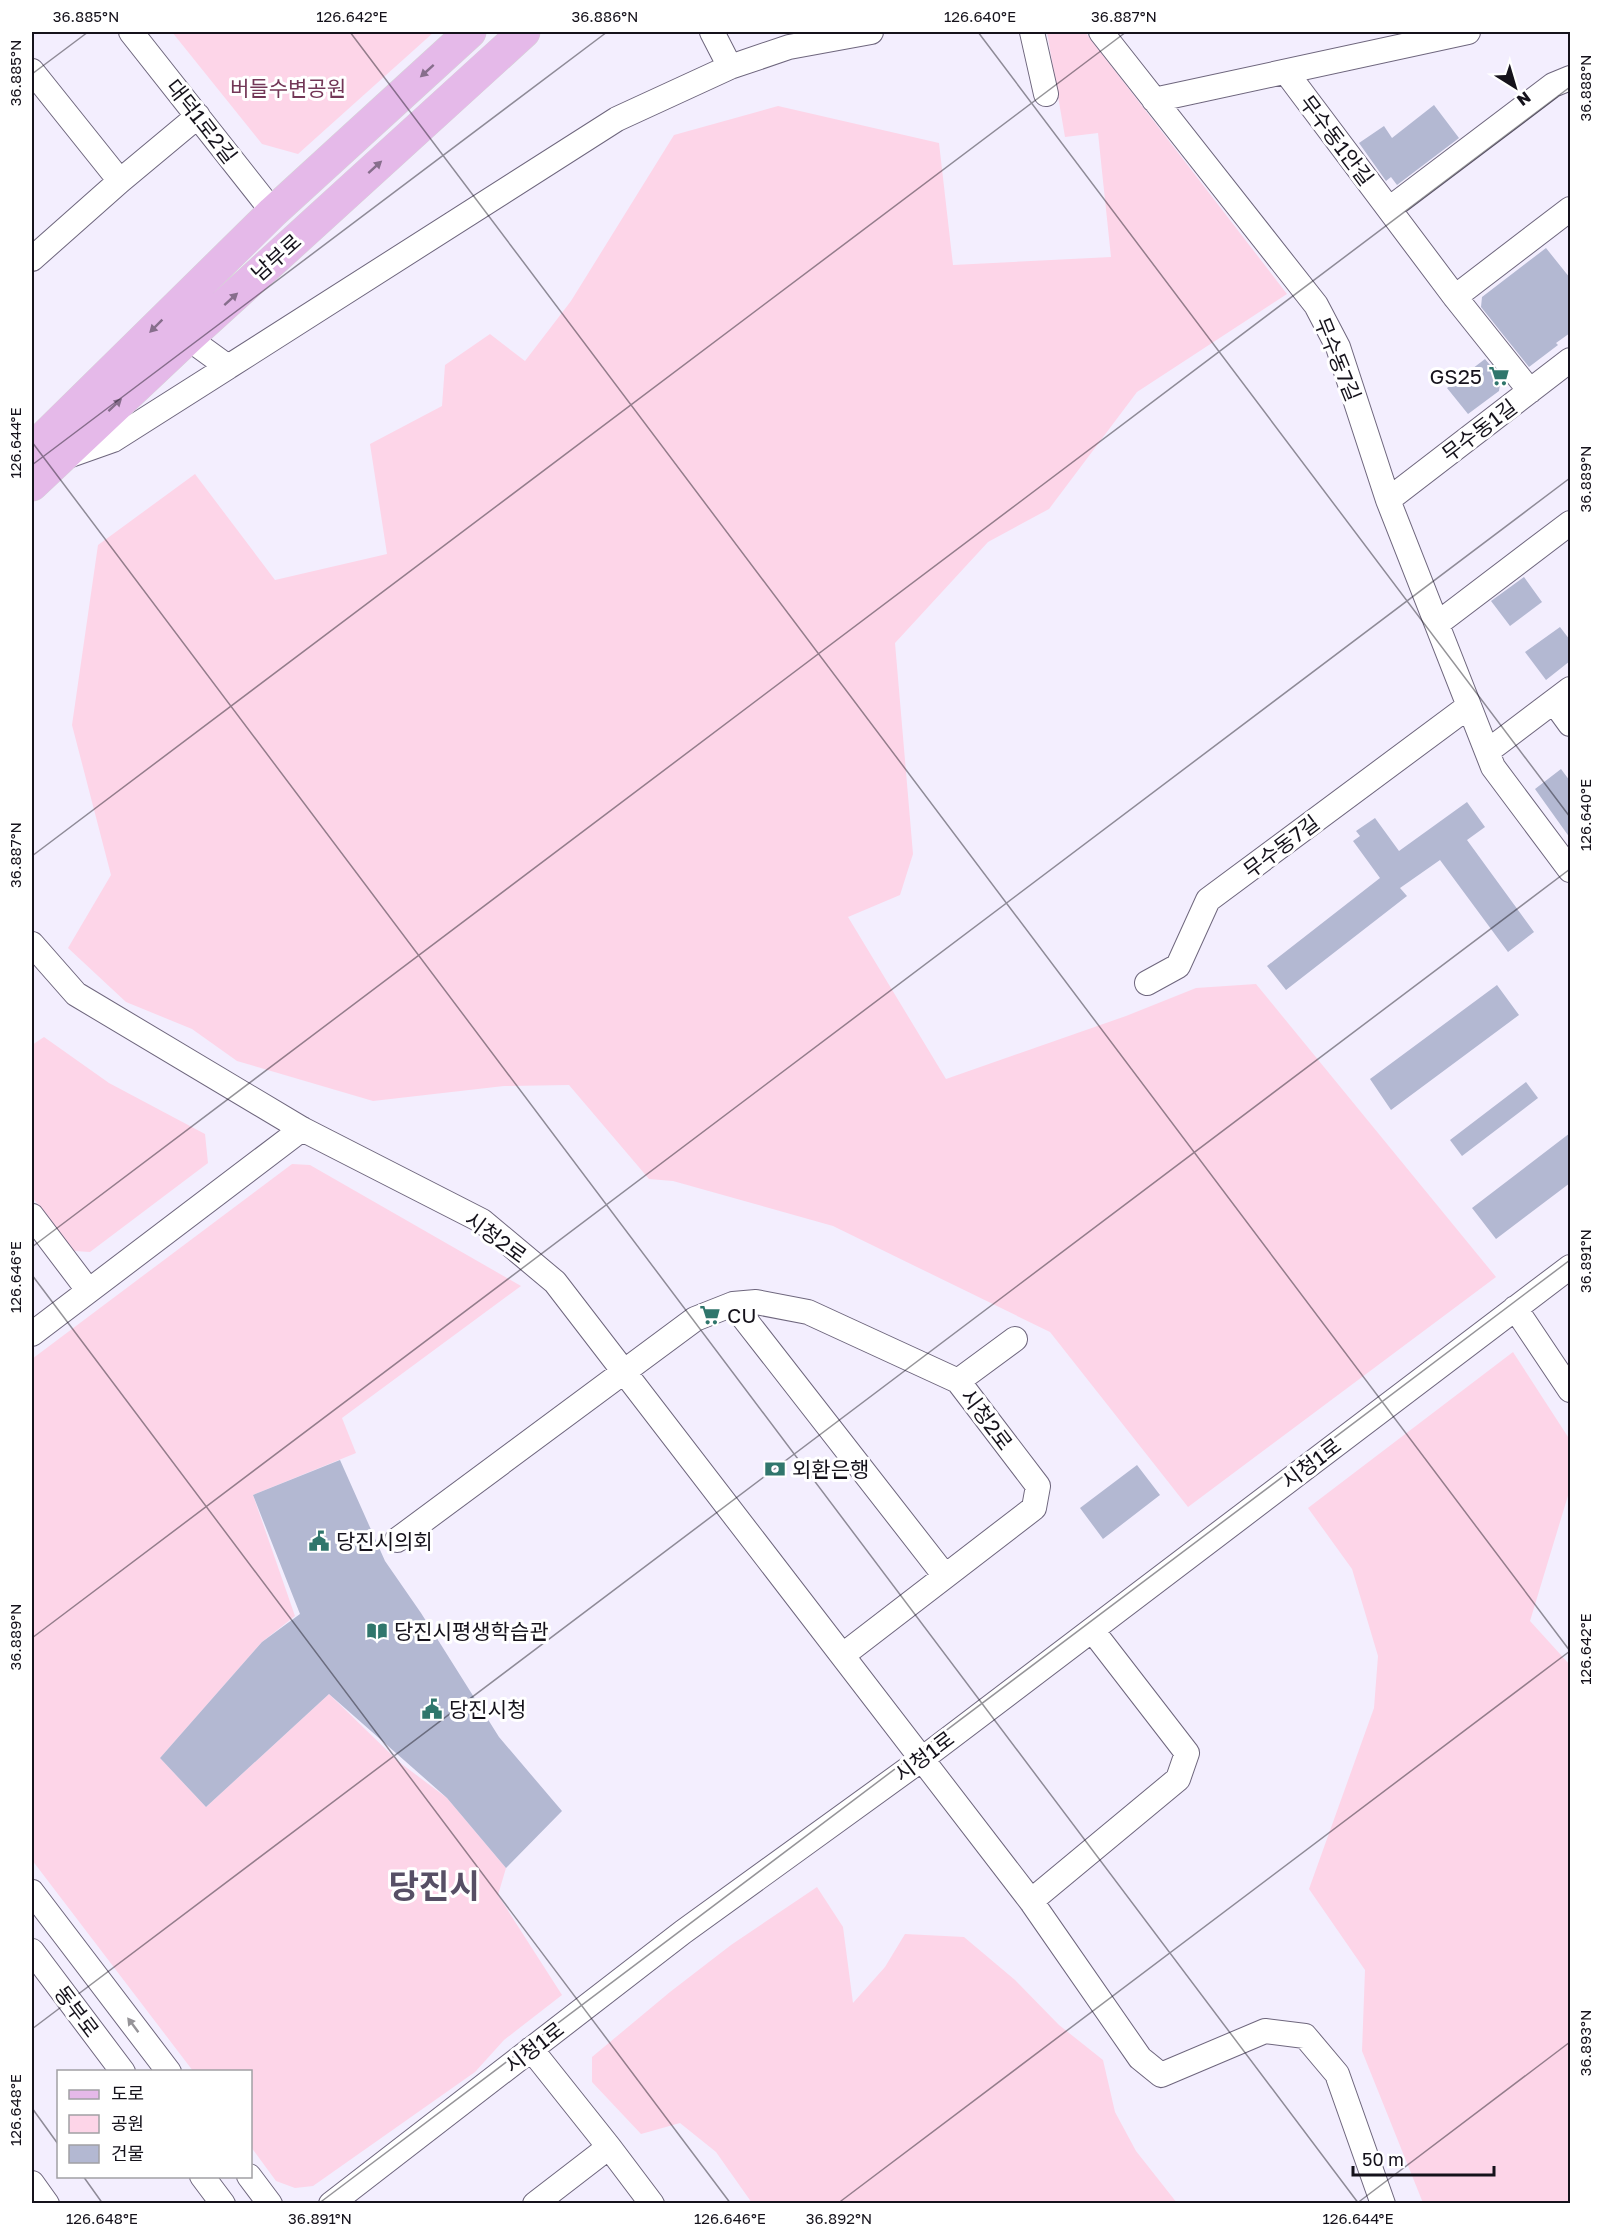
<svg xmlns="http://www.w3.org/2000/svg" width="1602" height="2235" viewBox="0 0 1602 2235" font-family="'Golos Text','Noto Sans KR',sans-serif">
<rect width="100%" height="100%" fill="#f3eefe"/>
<path fill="#fdd5e8" d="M172,32H434L298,154L262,144Z
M1047,32H1085L1287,294L1137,392L1049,509L988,542L895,643L913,854L900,895L848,917L946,1079L1126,1016L1196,988L1256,984L1496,1277L1188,1507L1050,1332L833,1226L673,1181L649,1179L569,1085L504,1086L373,1101L237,1061L192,1029L126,1002L68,948L111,875L72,725L98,545L195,474L275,580L387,554L370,444L442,406L445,365L490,334L525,361L571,301L674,135L778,106L939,143L953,265L1111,257L1098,133L1065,137Z
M44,1037L109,1083L205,1134L208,1163L90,1252L74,1251L32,1197V1045Z
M292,1164L310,1165L521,1286L342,1418L356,1453L253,1495L295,1616L262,1642L160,1758L206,1807L329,1694L399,1762L447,1798L506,1868L498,1895L562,1995L504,2040L475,2072L313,2186L295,2188L276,2181L251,2147L250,2072L193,2071L32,1860V1359Z
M1513,1352L1570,1440V1489L1530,1621L1570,1665V2203H1423L1362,2051L1365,1970L1309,1889L1374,1708L1378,1656L1352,1569L1308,1508Z
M817,1887L843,1927L853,2003L885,1967L905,1934L964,1937L1015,1980L1059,2025L1103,2060L1115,2112L1136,2151L1177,2203H752L716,2152L680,2123L641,2134L592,2082V2057L670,1992L731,1945Z"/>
<path fill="#b3b8d2" d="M1434,105L1459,138L1397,185L1391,177L1386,181L1359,143L1384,126L1392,138Z
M1546,248L1570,278V333L1556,343L1558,345L1529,367L1481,307L1482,297Z
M1485,359L1501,378L1499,391L1468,414L1447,388Z
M1524,577L1542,602L1510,626L1491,601Z
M1560,627L1570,640V661L1546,680L1525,652Z
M1561,769L1570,781V838L1535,789Z
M1467,802L1485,827L1467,840L1534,932L1508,952L1440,860L1400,888L1407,896L1286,990L1267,966L1380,878L1353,841L1360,836L1356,831L1375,818L1399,851Z
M1497,985L1519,1015L1391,1110L1370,1079Z
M1526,1082L1538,1098L1462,1156L1450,1140Z
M1570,1133V1183L1496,1239L1472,1208Z
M340,1460L385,1561L421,1613L499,1737L562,1811L506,1868L447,1798L329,1694L206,1807L160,1758L262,1642L300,1614L253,1495Z
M1137,1465L1160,1495L1103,1539L1080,1508Z"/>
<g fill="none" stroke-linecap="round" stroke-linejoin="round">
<g stroke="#6e667d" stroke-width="26">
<path id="minor" d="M131,32L273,212
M712,32L730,67
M1032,32L1046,94
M1101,32L1316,305L1338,347L1388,500L1493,767L1570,870
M32,71L120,181
M1286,72L1455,297L1530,391
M1154,100L1468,32
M1389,209L1553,85L1570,78
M32,259L120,181L198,116
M1455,297L1570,209
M188,338L228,367L617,119L730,67L789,47L871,32
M65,457L113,440L228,367
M1388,500L1570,360
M1437,624L1570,523
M1554,702L1570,724
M1488,751L1570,689
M32,944L76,994L302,1129L482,1221L555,1282L1031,1901L1140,2058L1161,2075L1265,2031L1305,2036L1337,2074L1383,2204
M1147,983L1178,966L1208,900L1469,706
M32,1216L88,1290
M733,1304L945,1576
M1515,1308L1570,1390
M32,1334L302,1129
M958,1381L1015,1339
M397,1540L695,1319L733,1304L756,1302L808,1312L958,1381L1038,1486L1034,1508L843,1655
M32,1892L169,2072
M1031,1901L1178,1779L1187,1753L1092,1630
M32,1951L123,2072
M531,2049L609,2147L535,2204
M609,2147L652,2204
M202,2176L223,2204
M249,2176L270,2204
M32,2183L47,2204
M331,2204L683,1932L922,1759L1570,1267"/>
</g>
<g stroke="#d5d4d6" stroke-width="33">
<path id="major" d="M32,449L273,212L470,32
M32,485L188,338L524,32"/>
</g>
<use href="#minor" stroke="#fff" stroke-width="24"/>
<use href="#major" stroke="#e5b9e9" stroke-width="32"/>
</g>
<defs><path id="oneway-solid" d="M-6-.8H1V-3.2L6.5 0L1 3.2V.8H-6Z" transform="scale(1.5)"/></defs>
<g fill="#876e8c">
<use href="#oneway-solid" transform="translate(427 71) rotate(138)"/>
<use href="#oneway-solid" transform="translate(375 167) rotate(-42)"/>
<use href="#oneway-solid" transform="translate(231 299) rotate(-42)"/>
<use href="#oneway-solid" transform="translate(156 326) rotate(135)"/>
<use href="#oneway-solid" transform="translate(115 405) rotate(-43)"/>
</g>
<use fill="#969498" href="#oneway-solid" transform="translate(133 2025) rotate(-127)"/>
<path fill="none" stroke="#15121b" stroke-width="1.5" stroke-opacity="0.45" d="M350,32L1570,1651M978,32L1570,817M32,74L88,32M32,442L1359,2204M32,465L607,32M32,856L1126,32M32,1247L1570,87M32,1275L731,2204M32,1638L1570,478M32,2029L1570,869M32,2108L58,2144M83,2176L103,2204M318,2204L1570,1260M837,2204L1570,1651M1356,2204L1570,2042"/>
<defs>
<g id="supermarket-bare" transform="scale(1.62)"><path d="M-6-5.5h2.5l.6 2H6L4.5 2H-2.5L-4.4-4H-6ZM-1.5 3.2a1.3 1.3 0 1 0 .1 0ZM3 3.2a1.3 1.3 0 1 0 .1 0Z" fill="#30766c" stroke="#fff" stroke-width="2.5" paint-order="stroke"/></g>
<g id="bank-bare" transform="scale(1.62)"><path d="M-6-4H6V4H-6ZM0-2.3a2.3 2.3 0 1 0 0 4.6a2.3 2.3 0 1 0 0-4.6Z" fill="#30766c" stroke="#fff" stroke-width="2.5" paint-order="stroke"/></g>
<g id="civic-bare" transform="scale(1.62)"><path d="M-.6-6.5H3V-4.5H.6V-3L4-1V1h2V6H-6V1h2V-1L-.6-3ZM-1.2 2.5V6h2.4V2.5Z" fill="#30766c" stroke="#fff" stroke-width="2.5" paint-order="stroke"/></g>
<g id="library-bare" transform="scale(1.62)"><path d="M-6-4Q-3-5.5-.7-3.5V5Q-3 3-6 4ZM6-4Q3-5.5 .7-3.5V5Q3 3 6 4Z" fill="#30766c" stroke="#fff" stroke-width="2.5" paint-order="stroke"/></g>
</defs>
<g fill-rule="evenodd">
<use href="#supermarket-bare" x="1499" y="376"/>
<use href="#supermarket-bare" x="710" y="1315"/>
<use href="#bank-bare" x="775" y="1469"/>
<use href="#civic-bare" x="319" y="1541"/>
<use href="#library-bare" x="377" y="1631"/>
<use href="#civic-bare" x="432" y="1709"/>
</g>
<g text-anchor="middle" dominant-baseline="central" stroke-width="6" stroke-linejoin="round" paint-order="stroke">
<g font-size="21" fill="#733757" stroke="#fff">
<text x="288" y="88">버들수변공원</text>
</g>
<g font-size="21" fill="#15121b" stroke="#fff">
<text transform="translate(202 121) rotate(52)">대덕1로2길</text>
<text transform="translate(1337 140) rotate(53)">무수동1안길</text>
<text transform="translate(276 257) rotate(-42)">남부로</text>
<text transform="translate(1338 359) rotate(68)">무수동7길</text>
<text transform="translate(1479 430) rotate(-37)">무수동1길</text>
<text transform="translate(1281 846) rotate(-37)">무수동7길</text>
<text transform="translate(496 1237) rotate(36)">시청2로</text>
<text transform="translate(987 1419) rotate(53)">시청2로</text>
<text transform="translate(1311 1463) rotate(-37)">시청1로</text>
<text transform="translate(924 1756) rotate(-37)">시청1로</text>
<text transform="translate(77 2011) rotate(53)">동부로</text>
<text transform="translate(534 2047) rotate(-38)">시청1로</text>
</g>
<g font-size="21" fill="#15121b" stroke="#fff" text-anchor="start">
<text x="1482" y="376" text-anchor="end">GS25</text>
<text x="727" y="1315">CU</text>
<text x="792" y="1469">외환은행</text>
<text x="336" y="1541">당진시의회</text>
<text x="394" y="1631">당진시평생학습관</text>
<text x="449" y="1709">당진시청</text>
</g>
<g font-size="33" font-weight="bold" fill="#574f65" stroke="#fff">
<text x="434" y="1885">당진시</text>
</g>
</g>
<rect width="1602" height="2235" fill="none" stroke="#ffffff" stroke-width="66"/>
<rect x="57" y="2070" width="195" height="108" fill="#ffffff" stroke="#a1a0a4" stroke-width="1.5"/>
<rect x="69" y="2090" width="30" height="9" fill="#e5b9e9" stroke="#a1a0a4" stroke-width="1.5"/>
<text x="111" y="2100" font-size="18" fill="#15121b">도로</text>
<rect x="69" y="2115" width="30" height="18" fill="#fdd5e8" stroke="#a1a0a4" stroke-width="1.5"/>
<text x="111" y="2130" font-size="18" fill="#15121b">공원</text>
<rect x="69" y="2145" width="30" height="18" fill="#b3b8d2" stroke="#a1a0a4" stroke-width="1.5"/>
<text x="111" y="2160" font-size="18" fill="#15121b">건물</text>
<g transform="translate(1515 87) rotate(143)" stroke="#ffffff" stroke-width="4.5" paint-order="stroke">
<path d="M0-4.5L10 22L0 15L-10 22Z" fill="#15121b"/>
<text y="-9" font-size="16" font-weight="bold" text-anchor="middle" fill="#15121b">N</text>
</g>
<path d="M1353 2166v9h141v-9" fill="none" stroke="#15121b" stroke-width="3"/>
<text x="1362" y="2166" font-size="18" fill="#15121b" stroke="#ffffff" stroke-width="4.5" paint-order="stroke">50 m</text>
<rect x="33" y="33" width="1536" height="2169" fill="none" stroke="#15121b" stroke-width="2"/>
<g font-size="15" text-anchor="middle" fill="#15121b">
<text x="86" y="22">36.885°N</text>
<text x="352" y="22">126.642°E</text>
<text x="605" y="22">36.886°N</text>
<text x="980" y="22">126.640°E</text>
<text x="1124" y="22">36.887°N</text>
<text transform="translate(16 73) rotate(-90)" y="5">36.885°N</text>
<text transform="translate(1586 88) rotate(-90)" y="5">36.888°N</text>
<text transform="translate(16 443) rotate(-90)" y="5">126.644°E</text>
<text transform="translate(1586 479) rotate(-90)" y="5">36.889°N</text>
<text transform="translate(1586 815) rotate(-90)" y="5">126.640°E</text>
<text transform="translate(16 855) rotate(-90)" y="5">36.887°N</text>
<text transform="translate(1586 1261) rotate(-90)" y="5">36.891°N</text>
<text transform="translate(16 1277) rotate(-90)" y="5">126.646°E</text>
<text transform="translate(16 1637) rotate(-90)" y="5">36.889°N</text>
<text transform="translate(1586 1649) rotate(-90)" y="5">126.642°E</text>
<text transform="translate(1586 2043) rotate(-90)" y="5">36.893°N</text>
<text transform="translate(16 2110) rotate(-90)" y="5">126.648°E</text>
<text x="102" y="2224">126.648°E</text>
<text x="320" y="2224">36.891°N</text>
<text x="730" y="2224">126.646°E</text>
<text x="839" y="2224">36.892°N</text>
<text x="1358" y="2224">126.644°E</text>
</g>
</svg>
